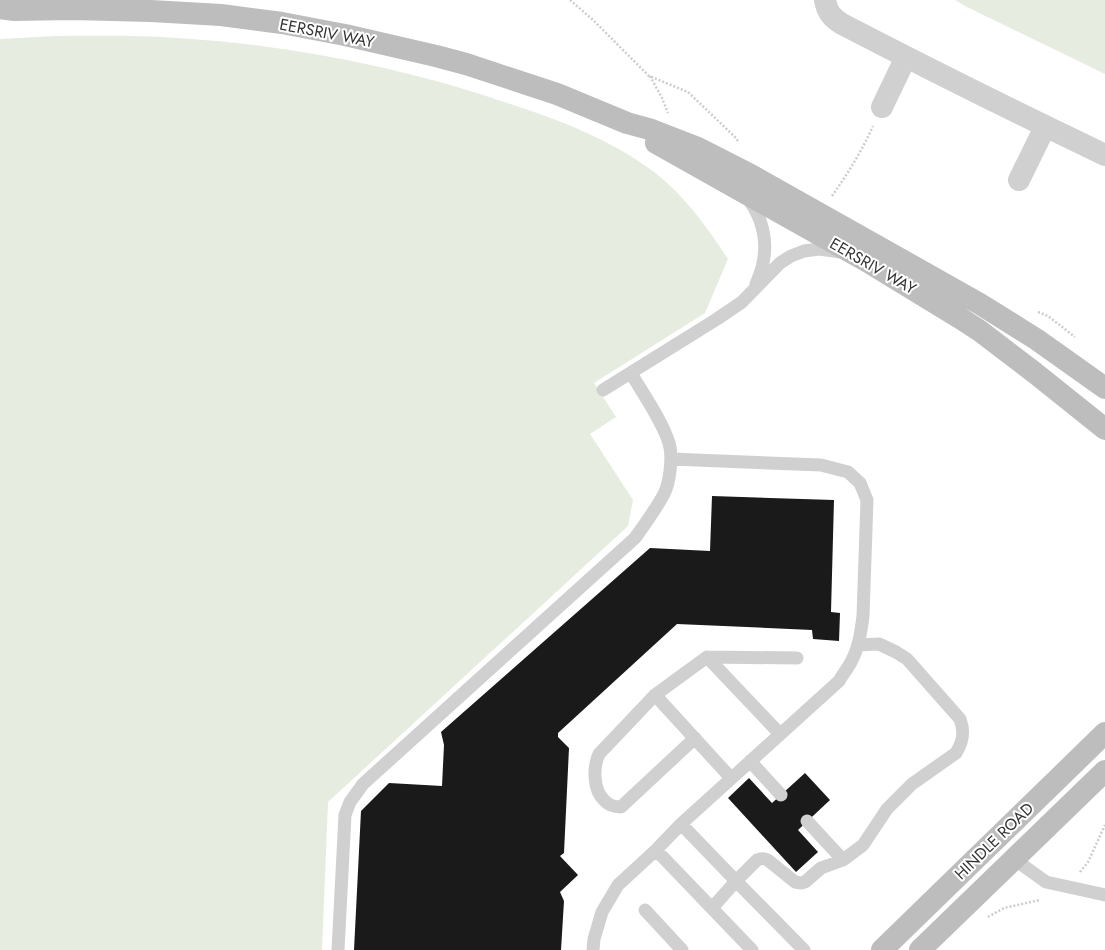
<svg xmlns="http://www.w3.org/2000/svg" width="1105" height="950" viewBox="0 0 1105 950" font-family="Jost,sans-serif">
<rect width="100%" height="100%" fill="#fff"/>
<path fill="#e6ecdf" d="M955,0H1105V74L965,6Z
M55,36C96,36 137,35 177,38C290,45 401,67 507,103C559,120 610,139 654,172C685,196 707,227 728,259L705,313L594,383L616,417L590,434L633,500L628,526L328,802L322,950H0V39Z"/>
<path fill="#1a1a1a" d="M712,496L834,500L831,612L840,613L839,641L813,639L812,630L677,624L558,733V737L569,748L564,853L560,856L578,875L560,892L564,901L561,950H354L361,811L389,783L442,786L444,745L441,732L650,548L710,551Z
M805,773L830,800L798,830L818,852L796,872L728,798L749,778L772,803Z"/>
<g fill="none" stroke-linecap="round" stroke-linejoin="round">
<path stroke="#cdcdcd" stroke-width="2.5" stroke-dasharray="2 2" stroke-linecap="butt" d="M570,0L592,19L649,76L688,92L736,138L739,143
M650,76L662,98L668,113
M832,196C848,173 862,151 873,126
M1038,312L1048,316L1075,337
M1080,872L1088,862L1105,825
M988,917L1004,908L1040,900"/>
<path stroke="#d0d0d0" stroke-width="13" d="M747,197C762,217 768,239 763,263C762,270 759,277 756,284
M603,390L717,319L742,302L780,263L791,256L804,251L819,249L841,252
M707,657L780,734
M655,695L731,778
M695,738L621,807C615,807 608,805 604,800C593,790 593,767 599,754L655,695L707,657L797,658
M750,761L781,795
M807,821L843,860
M681,824L736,881L804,950
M656,850L752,950
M1014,859L1046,882L1105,895
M712,908L736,881L757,860C762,858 765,858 769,861L795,882L801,883L805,882L821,868L843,860L863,845L887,809L912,784L956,753C963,742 965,732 960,719L907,659L896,652L879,644L858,645
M645,910L682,950
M338,950L345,815L350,802L363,784L635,538C645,524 656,509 664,494C670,482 673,456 669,443C662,420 643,394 631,373
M593,950L594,939L602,912L618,885L656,850L681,824L839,681C843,674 848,668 851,662C859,648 861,631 863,616L867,500L860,483L848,472L821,465L671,459"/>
<path stroke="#d0d0d0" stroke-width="22" d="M825,0C827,12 832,18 842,24C929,69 1017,113 1105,155
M882,107L906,57
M1019,180L1045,127"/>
<path stroke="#bdbdbd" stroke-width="22" d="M0,8L13,10L72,9L151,11L221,15L282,23L345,35L436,56L466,64L557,94L627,123L649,129L698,148L749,174L980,304L1036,339L1105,388
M656,143L870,263L960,318L980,331L1035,373L1105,429
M882,950L1105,733
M920,950L1105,771"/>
</g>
<g text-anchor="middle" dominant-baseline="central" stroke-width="4" stroke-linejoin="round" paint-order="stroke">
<g font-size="16" fill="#333" stroke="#fff">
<text transform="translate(327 33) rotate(11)">EERSRIV WAY</text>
<text transform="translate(873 266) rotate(30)">EERSRIV WAY</text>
<text transform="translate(994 841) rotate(-44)">HINDLE ROAD</text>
</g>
</g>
</svg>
